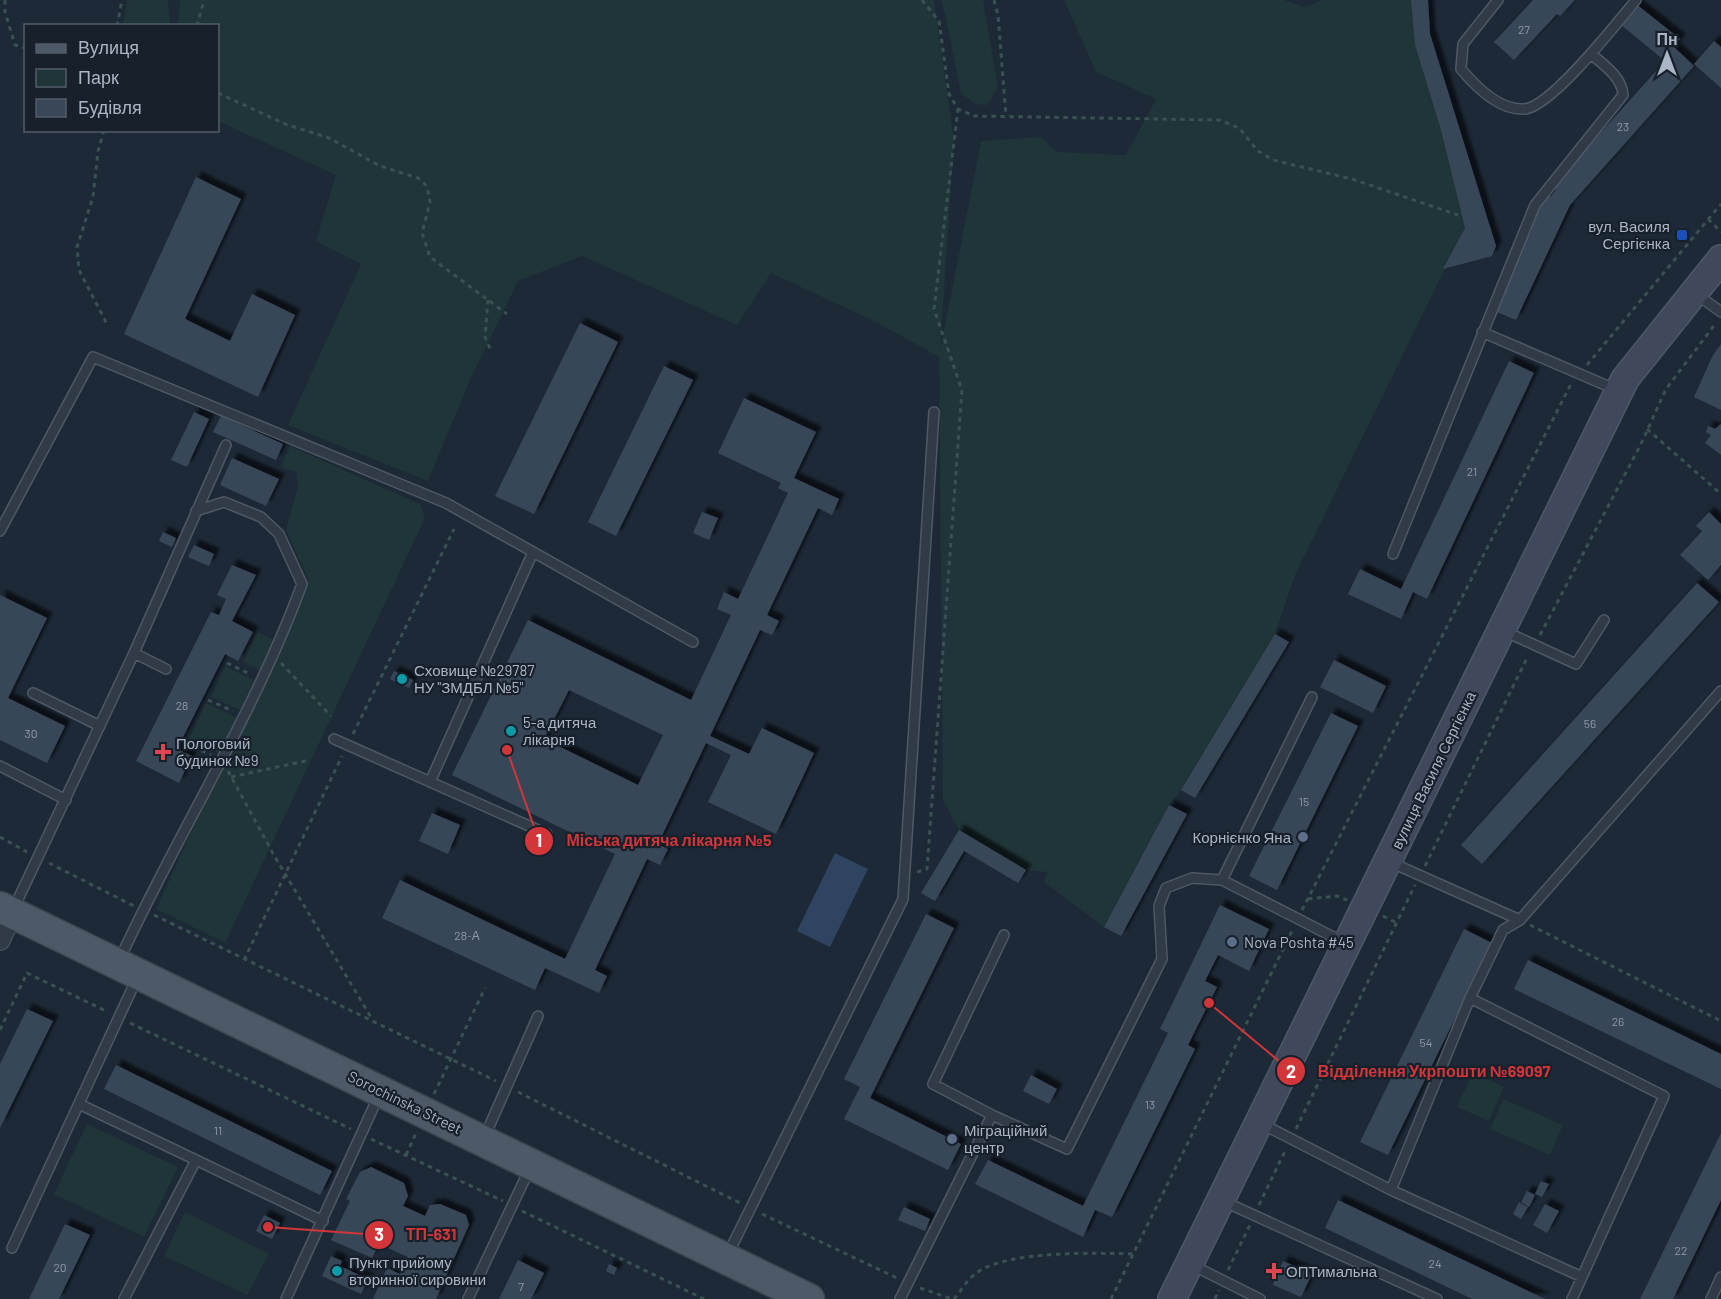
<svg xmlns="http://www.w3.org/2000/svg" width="1721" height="1299" viewBox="0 0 1721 1299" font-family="Barlow,sans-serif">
<defs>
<filter id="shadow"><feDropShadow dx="5.5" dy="-5.5" stdDeviation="1.5" flood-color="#0009"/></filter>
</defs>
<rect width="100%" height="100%" fill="#1d2937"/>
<path fill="#1f3538" d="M127,0H168L170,25H123Z
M180,0H934L954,141L940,351L981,141L1041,137L1057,152L1126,155L1156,99L1096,72L1064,0H1284L1305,7L1323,0H1411L1415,45L1441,130L1465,228L1295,575L1275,634L1181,790L1169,805L1104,927L1044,882L1047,872L1026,870L959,830L943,800L939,357L878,323L771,273L737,325L582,256L518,281L470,380L428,481L288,425L361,264L316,241L336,175L218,121V26H178Z
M942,0H983L998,88L987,105L975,104L961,93Z
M290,446L420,504L425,518L225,943L156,909L308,579L286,530L298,487L296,472L281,467Z
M258,632L274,640L260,670L243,662Z
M225,666L254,680L240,710L211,697Z
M206,703L238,718L221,754L189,739Z
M1473,1072L1504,1087L1489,1121L1457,1107Z
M1503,1099L1563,1125L1550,1155L1490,1129Z
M87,1124L178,1167L144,1237L54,1194Z
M185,1212L269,1254L247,1295L164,1256Z"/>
<path fill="#2f4460" d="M835,853L868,869L830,947L797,931Z"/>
<path fill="#394758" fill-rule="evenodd" filter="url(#shadow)" d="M1411,0H1428L1430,34L1496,246L1492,256L1443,269L1465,228L1441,130L1415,45Z
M1533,0H1575L1560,16L1557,14L1514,60L1494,42Z
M1631,0L1680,39L1674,47L1694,66L1570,205L1516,320L1492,310L1524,232L1547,195L1550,197L1556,190L1552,187L1665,61L1614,19Z
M1714,41L1721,47V88L1694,64Z
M196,177L241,199L185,319L230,341L252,294L295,315L258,397L124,334Z
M580,323L618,342L534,514L495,496Z
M1721,344V410L1694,397L1713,355Z
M1509,361L1534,373L1427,599L1413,592L1401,619L1348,594L1360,569L1401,589Z
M664,366L693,380L616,536L588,522Z
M744,398L816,432L794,478L839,499L832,515L818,508L767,615L779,621L772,635L760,630L710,736L749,754L762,728L814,753L776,834L708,802L731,755L706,743L658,844L668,849L660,865L647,859L595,970L607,976L599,993L545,968L535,990L382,918L400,880L565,959L615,854L452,775L528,620L691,700L731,615L717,609L724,592L738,599L788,493L778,488L781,483L718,453ZM569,690L663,735L638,785L544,739Z
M194,412L209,419L187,467L171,460Z
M221,416L283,444L276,460L213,432Z
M1721,424V455L1705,443L1711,435L1706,432L1708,426L1715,429Z
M232,458L279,479L266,506L220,485Z
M702,512L718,518L709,540L693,533Z
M1709,512L1721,524V565L1708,580L1680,555L1702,531L1696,526Z
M163,532L176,538L172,547L159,541Z
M194,545L214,554L209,566L188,557Z
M232,565L256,575L232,621L253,632L238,661L225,654L177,749L192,756L179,783L136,761L211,612L219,615L226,599L217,595Z
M1697,583L1719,602L1482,864L1461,845Z
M0,595L47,618L8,698L65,726L47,763L0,740Z
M1275,634L1289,642L1195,798L1181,790Z
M1334,660L1386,686L1373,713L1320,687Z
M394,671L413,680L409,688L390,679Z
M1331,713L1358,726L1277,890L1249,876Z
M1169,805L1187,814L1121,936L1104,927Z
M432,813L460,825L448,854L419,841Z
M959,830L1026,870L1018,883L964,851L935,901L921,893Z
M1220,905L1269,929L1249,971L1218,955L1205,981L1217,987L1188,1045L1195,1049L1112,1217L1095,1210L1083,1237L975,1184L988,1160L1083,1206L1168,1033L1160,1029Z
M926,914L954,928L870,1098L961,1144L948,1170L844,1119L860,1087L844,1079Z
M1464,929L1492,943L1388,1155L1360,1142Z
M1528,960L1721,1054V1089L1514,989Z
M27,1009L53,1021L0,1128V1064Z
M116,1065L332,1171L320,1195L104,1089Z
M1031,1075L1057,1089L1049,1104L1023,1091Z
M1721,1133V1200L1673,1299H1640Z
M371,1167L404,1183L408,1196L403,1206L425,1216L430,1205L440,1204L466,1215L469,1225L436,1299H373L387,1268L400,1274L408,1257L379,1244L372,1258L331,1240L350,1201L346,1199L360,1172Z
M1541,1181L1549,1184L1542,1197L1535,1194Z
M1527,1191L1535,1195L1529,1207L1521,1202Z
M1338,1200L1545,1299H1472L1325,1228Z
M1519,1202L1528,1207L1521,1219L1513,1214Z
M1545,1204L1559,1211L1547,1233L1533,1225Z
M904,1207L930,1219L925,1231L898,1220Z
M264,1215L280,1223L272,1239L256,1231Z
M65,1224L90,1235L59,1299H29Z
M331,1256L342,1261L340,1266L368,1279L361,1294L322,1276Z
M518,1260L544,1273L531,1299H499Z
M1283,1261L1312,1274L1301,1297L1273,1285Z
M609,1264L617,1268L614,1275L606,1271Z"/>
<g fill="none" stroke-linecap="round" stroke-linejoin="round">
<g stroke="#4e5866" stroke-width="12">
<path id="service" d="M1498,0L1463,44L1461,69C1476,87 1500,111 1525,109C1552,106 1617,23 1636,0
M1695,293L1721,312
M1482,332L1617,390
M0,531L93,357L446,503L693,642
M1393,554L1535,205L1623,95C1622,77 1604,65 1591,54
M1504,631L1576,664L1604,620
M134,653L166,669
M33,693L100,726
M1312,697L1222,880L1345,943
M334,739L547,834
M0,766L66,800
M430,782L533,552
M1390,862L1520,920L1721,691
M13,910L134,653L226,445
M119,961C177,834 254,715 302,584L279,534L261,517L224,502L196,511
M1470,998L1503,930L1520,920
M79,1104L196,1160
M992,1115L933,1084L1004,935
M1262,1124L1391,1190
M484,1138L538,1016
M1223,1201L1437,1299
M12,1248L137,978
M728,1254L903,899L934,412
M1192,1265L1260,1299
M124,1299L196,1160L323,1221
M286,1299L379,1095
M468,1299L530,1168
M900,1299L992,1115L1067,1149L1162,959L1159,906L1166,888L1192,878L1222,880
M1572,1299L1582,1277L1664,1096L1470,998L1391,1190L1582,1277
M1711,1299L1721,1277"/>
</g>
<g stroke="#4e5866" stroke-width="22">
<path id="minor" d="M0,940L12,913"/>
</g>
<g stroke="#4e5866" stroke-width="30">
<path id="secondary" d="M1172,1299L1625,379L1721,259"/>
</g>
<g stroke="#3a4451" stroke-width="33">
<path id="primary" d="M0,907L809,1299"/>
</g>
<path stroke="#3a5152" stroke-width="3" stroke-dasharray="4.5 4.5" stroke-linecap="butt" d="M5,0V12L15,45L26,48
M922,0L939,21L949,94L958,109L974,116L1220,120L1239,128L1258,151L1273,160L1352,179L1458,215
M994,0L998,15L1006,116
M117,26L122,0
M197,26L204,0
M218,93L285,124L329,138L380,166L418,178L427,186L430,202L422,233L430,257L507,314
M104,130L98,151L93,197L77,247L79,270L108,326
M1708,219L1721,232
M488,300L485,337L491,351
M1587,365L1721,204
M1647,429L1721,494
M1540,635L1641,444L1666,389L1716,323
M227,663L250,674
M281,663L331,716
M208,700L233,711
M353,734L454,529
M185,743L211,755
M228,771L275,857L372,1019
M231,777L310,760
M0,837L27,852
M49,863L134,906
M1425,866L1528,656
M917,872L927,869L962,390L934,309L958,109
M1308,899L1337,896L1347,900
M1302,910L1571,384
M154,915L496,1081
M1383,916L1395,922
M1530,925L1721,1021
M244,960L342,756
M130,1023L351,1129
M0,1030L27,973L108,1012
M518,1092L740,1203
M434,1094L485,988
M1296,1129L1415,885
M371,1139L503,1201
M406,1155L416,1133
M1259,1205L1286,1149
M522,1211L704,1299
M762,1214L897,1278
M1228,1270L1250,1225
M920,1288L952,1299
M954,1299C961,1291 967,1280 975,1274C1004,1250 1096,1253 1134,1254
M1111,1299L1293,929
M1215,1299L1219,1290"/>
<use href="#service" stroke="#313a47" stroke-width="9"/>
<use href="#minor" stroke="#313a47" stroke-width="20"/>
<use href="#secondary" stroke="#3f495b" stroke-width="27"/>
<use href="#primary" stroke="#4e5968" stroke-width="30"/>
</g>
<rect fill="#1a4fb4" stroke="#17202b" stroke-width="2" x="1676" y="229" width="12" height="12" rx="3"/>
<g fill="#0f9aa8" stroke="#17202b" stroke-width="2">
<circle cx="402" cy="679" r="6"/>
<circle cx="511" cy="731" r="6"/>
<circle cx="337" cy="1271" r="6"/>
</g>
<g fill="#e0444e" stroke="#17202b" stroke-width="2">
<path d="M160 743h6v6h6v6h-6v6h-6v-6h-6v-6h6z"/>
<path d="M1271 1262h6v6h6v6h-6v6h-6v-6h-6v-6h6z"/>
</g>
<g fill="#5c6f8a" stroke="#17202b" stroke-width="2">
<circle cx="1303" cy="837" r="6"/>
<circle cx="1232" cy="942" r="6"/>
<circle cx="952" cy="1139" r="6"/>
</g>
<g text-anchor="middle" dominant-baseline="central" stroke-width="4.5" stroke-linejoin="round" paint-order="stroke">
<g font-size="12" fill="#8e9aaa">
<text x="1524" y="29">27</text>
<text x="1623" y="126">23</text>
<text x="1472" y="471">21</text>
<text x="182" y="705">28</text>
<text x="1590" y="723">56</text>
<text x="31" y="733">30</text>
<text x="1304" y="801">15</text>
<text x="467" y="935">28-А</text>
<text x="1618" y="1021">26</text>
<text x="1426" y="1042">54</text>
<text x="1150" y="1104">13</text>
<text x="218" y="1130">11</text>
<text x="1681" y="1250">22</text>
<text x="1435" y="1263">24</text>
<text x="60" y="1267">20</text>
<text x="521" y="1286">7</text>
</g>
<g font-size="15" fill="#aab5c5" stroke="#17202b" text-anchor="start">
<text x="1670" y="226" text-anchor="end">вул. Василя<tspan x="1670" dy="17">Сергієнка</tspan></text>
<text x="414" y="670">Сховище №29787<tspan x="414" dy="17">НУ "ЗМДБЛ №5"</tspan></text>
<text x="523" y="722">5-а дитяча<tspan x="523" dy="17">лікарня</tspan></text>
<text x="176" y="743">Пологовий<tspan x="176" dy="17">будинок №9</tspan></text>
<text x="1291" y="837" text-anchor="end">Корнієнко Яна</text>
<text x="1244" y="942">Nova Poshta #45</text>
<text x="964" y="1130">Міграційний<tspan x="964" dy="17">центр</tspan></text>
<text x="349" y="1262">Пункт прийому<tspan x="349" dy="17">вторинної сировини</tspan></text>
<text x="1286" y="1271">ОПТимальна</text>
</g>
<g font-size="15" fill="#aab5c5" stroke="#17202b">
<text transform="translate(1433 770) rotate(-64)">вулиця Василя Сергієнка</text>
<text transform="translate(405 1102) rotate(26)">Sorochinska Street</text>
</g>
</g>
<path fill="none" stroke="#d23638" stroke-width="2" d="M507 750L539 841M1209 1003L1291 1071M268 1227L379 1235"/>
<g fill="#d23638" stroke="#17202b" stroke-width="2">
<circle cx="507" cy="750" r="6"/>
<circle cx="1209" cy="1003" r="6"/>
<circle cx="268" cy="1227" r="6"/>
<circle cx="539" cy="841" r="15"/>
<circle cx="1291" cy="1071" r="15"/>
<circle cx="379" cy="1235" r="15"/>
</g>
<g font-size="18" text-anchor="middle" font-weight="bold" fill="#fff">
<text x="539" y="847">1</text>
<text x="1291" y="1078">2</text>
<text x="379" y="1241">3</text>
</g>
<g font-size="16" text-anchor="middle" font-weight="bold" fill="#d23638" stroke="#17202b" stroke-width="4.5" stroke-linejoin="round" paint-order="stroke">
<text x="669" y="846">Міська дитяча лікарня №5</text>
<text x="1434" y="1077">Відділення Укрпошти №69097</text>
<text x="431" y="1240">ТП-631</text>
</g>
<rect x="24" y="24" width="195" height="108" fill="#17202b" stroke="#525c69" stroke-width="1.5"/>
<rect x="36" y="44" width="30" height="9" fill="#4e5968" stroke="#525c69" stroke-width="1.5"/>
<text x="78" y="54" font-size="18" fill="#aab5c5">Вулиця</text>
<rect x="36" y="69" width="30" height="18" fill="#1f3538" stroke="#525c69" stroke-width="1.5"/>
<text x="78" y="84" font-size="18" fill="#aab5c5">Парк</text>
<rect x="36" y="99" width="30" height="18" fill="#394758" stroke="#525c69" stroke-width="1.5"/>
<text x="78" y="114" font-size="18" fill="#aab5c5">Будівля</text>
<g transform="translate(1667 54)" stroke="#17202b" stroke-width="4.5" paint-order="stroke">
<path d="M0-4.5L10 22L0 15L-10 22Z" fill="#aab5c5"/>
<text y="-9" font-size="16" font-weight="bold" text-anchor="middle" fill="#aab5c5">Пн</text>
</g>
</svg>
